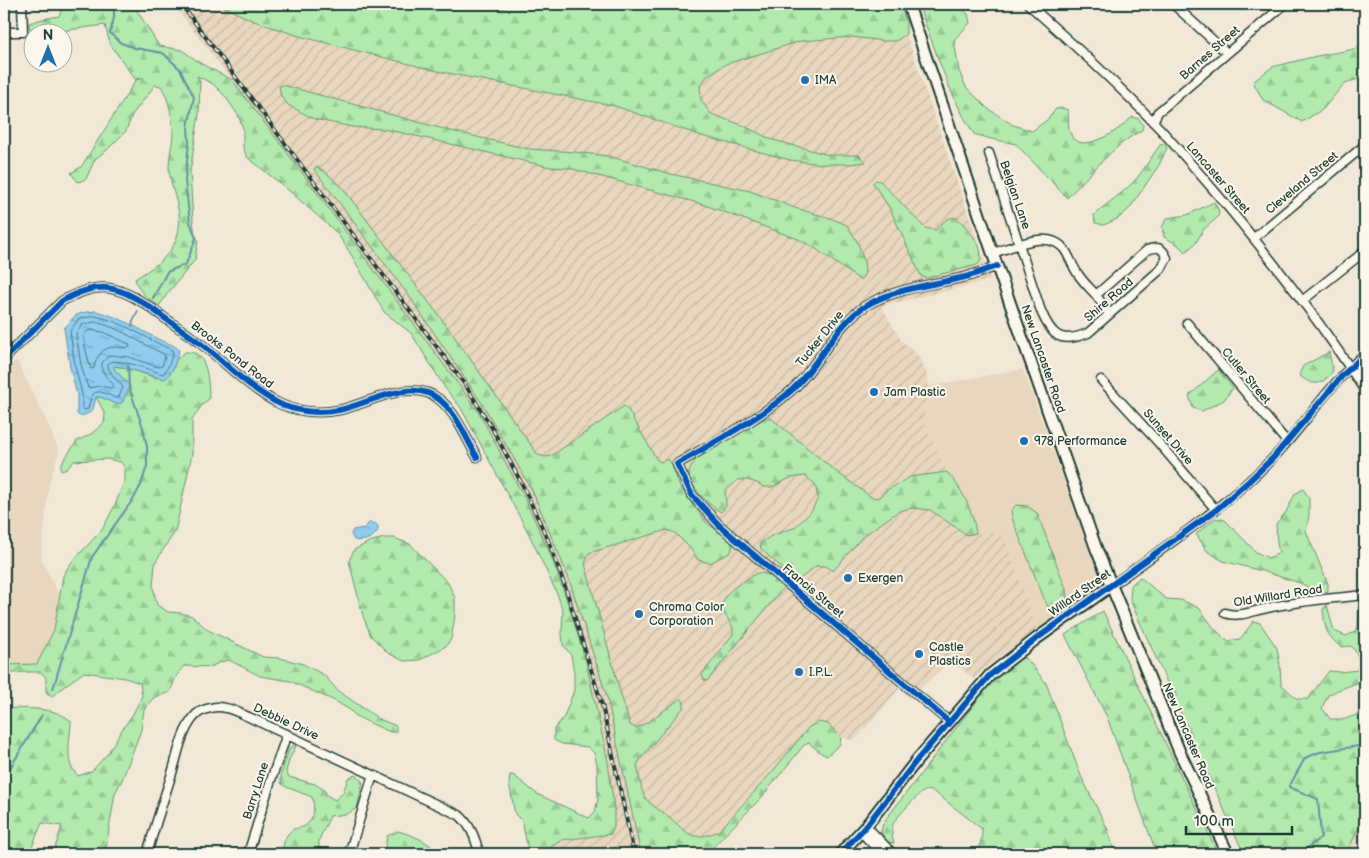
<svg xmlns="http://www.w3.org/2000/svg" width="1369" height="858" viewBox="0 0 1369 858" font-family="'Balsamiq Sans',sans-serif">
<defs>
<pattern id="industrial-furrows" width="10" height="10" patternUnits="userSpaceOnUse" patternTransform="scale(1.25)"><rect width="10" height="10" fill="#e8d6be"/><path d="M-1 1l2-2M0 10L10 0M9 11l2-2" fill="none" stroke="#c7b9a4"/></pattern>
<pattern id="forest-firs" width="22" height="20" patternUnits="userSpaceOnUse" patternTransform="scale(1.25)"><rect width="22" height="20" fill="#b2eaae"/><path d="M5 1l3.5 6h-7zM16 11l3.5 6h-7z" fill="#99ca96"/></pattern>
<pattern id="water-ripples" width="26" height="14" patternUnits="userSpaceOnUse" patternTransform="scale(1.25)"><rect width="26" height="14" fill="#8fccef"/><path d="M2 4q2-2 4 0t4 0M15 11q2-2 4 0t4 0" fill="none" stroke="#74a7c2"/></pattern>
</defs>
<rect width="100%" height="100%" fill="#f2e8d7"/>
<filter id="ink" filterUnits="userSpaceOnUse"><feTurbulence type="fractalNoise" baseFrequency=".02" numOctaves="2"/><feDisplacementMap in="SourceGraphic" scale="10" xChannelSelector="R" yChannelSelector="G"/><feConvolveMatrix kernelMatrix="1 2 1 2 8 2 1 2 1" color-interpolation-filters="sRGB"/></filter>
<g filter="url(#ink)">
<path fill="#e8d6be" d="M17,361L47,422L59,451L49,484L41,558L59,595L54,630L37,664L4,665V365Z
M1023,369L1101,582L1097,587L1037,629L1007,545L976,533L974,522L957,483L947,472L924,423V410L929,386Z
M1365,821V854H1346L1360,825Z"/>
<path fill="url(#industrial-furrows)" d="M173,4H221L224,7L254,21L299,36L437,71L615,106L701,135L700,86L708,75L726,64L801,41L852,37L884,41H896L906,34L991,280L881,306L901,340L917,354L926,371L929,386L924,410V423L947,472L957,483L974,522L976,533L998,532L1007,545L1037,629L989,665L974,679L951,661L909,698L900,688L857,738L851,740L841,737L828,724L819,722L809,727L773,771L719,831L708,835L699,837V854H545L544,853L553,845L562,840L611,834L614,827V808L608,763L586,662L570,609L551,556L526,501L478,411L295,163Z"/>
<path fill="url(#forest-firs)" stroke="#689471" d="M65,4H133L159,46L182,50L200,63L232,80L295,163L478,411L526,501L551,556L570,609L586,662L608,762L614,808V827L611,834L562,840L553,845L544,852L545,854H529L522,821L515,814L509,783L510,775H513L537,794L589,818L595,812L598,799L597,764L594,753L588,747L562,744L554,740V729L564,717L574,690V673L571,655L563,645L562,634L563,612L558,596L529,534L503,486L461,408L445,388L411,333L384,312L352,256L337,233L286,188L247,157L243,148V128L238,115L225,96L213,84L197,76L200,82L199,114L190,172L193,221L195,234L198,240L195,260L168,293L159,306C148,298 139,293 135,279C150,269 169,259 176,240C185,214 174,201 170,176C167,163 172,148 173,134C173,119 169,99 161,86L155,85L132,115L126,131L107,150L95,159L86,179L78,182L71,173L81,167L136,80L143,78L135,79L110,44L105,25L61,31L37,32L29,28V23L43,19L59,16Z
M221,4H899L906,22V34L896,41H884L852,37L801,41L726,64L708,75L700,86L701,100L711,114L742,125L770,139L829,155H859L866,162L849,164H822L790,160L702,136L615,106L437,71L299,36L254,21L224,7Z
M918,4H957L968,14L970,23L954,40L959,71L966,87L987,108L1013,125L1032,131L1047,120L1056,109L1062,108L1068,110L1069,130L1073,139C1076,141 1080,143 1084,143C1102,142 1120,129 1132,117L1139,119L1143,125L1142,130C1112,146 1091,174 1067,198L1016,144L991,139L974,134C948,94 935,48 918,4Z
M1365,40V77L1345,83L1323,109L1302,122L1263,100L1253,82L1272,67L1317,56L1355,49Z
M283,85L451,131L529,149L575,152L608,156L671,174L750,191L795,208L830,218L847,225L858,243L864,261L865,273L862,278L860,280L813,247L798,239L702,204L569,168L550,167L403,133L382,129L352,127L314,119L288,105L281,96L279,86Z
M1165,144L1167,148L1159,165L1130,208L1119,218L1104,225L1095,223L1094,215C1108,202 1124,193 1137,178C1145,168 1152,156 1160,145Z
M317,167L324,171L342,187L360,211L449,329L538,455L545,457L551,456L624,406L627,408L657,460L661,462L668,459L671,463L680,487L693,505L707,523L725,536L733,545L731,552L710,563L698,560L690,548L675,533L667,530L589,553L585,564L621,695L630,725L636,728L648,722L681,698L684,702V707L641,758L637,765C639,773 641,794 646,799C652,806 661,811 668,816C688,833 690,843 719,831L773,771L809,727L819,722L828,724L841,737L840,744L827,756L821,753L809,743L804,745L761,798L706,854H641L607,697L568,576L532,490L483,405L409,296L314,169Z
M876,180L880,181L925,228L936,230C941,224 947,216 956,218C961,219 977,241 979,246C981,251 981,257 980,262L977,265L926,278L921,276L890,209L873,183Z
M1214,202L1219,211L1218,217L1204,229L1195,244L1185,252L1177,244L1164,237L1162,227L1167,218L1187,215Z
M185,352C188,352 191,352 194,353C208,357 209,386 209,399L202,405L192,420V454L175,532L166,545L155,563L153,587L157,605L168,612L181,613L192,616L208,630L263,657L280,658L303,664L324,675L338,691L366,710L379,719L396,726V732H390L370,723L356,716L350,710L335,701L290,681L260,676L229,660L220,662L211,667L184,666L176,677L170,692L153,698L144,710L141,730L122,780L115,793L105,854H53L62,826L42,823L29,854H4V708C26,709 54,706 71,721C71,735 66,752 71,766C72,769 76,773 78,776L92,771L108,753L121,731L133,714L142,696L140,683L125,678L84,672L67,684L51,697L46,692V678L41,672H25L4,674V665L37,664L54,630L63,576L70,564L102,530L115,505L125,480V468L121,462L107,459L74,461L67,469L61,471V464L77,441L91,434L104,423L105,414L96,397C106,396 112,407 122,402L130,386L115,370L113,367L114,366L127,368L156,378L173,369L176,360Z
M1329,352L1333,371C1322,386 1313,387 1299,375L1303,366Z
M1218,370L1233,388L1224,400L1202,411L1193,408L1189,396Z
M765,418H771L834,470L871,497L878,498L887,490L910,477L947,472C962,488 973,511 976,533L967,535L930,510L912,508L899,511L863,536L833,571L826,566H816L800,579L790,575L761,549L760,543L773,535L794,528L811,512L818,498L815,484L805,476L790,478L772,487H764L757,483L748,480H738L725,491L726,506L721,512C710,506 691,488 689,475C689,469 694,462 698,457Z
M1303,489L1309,498V516L1306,531L1328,584V591L1320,593L1300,583L1262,571L1223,561L1207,551L1196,534L1216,518L1225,520L1256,552L1268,558L1279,553L1277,543L1276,524L1286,512L1295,494Z
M1016,505L1027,506L1037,513L1066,589L1067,598V604L1054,612L1050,610L1045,601L1013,521L1011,511Z
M384,538H394L410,544L448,583L455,598V616L451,639L446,646L420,660L404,661L388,653L371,636L363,616L349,561L354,550L369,542Z
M757,573C770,573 775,579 783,588L707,681L704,680L702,675L704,672L733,634C734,627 730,622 726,616C713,595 743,582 757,573Z
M1140,577L1166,599L1181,600L1199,608L1214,628L1227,641L1240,639L1254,621L1260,623L1277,648L1280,665L1281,684L1297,699H1308L1329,671L1340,672L1358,670C1360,661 1358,653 1351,646L1341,647C1325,634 1325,628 1323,609L1327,605L1334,631L1346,636L1355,632L1358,626L1359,607L1364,609L1365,622V680L1338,690L1328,695L1322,708L1330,719H1345L1365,712V821L1360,825L1346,854H1244L1130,600L1131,585Z
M1103,611L1218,854H1158L1152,841L1107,717L1065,635Z
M1021,657L1027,659L1046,683L1081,776L1108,830L1115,854H974C981,846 982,839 982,829L937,794C932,791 928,789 923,792C917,795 896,818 893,824C891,829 892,838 894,843L887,842L881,832L883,823L992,681L1011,663Z
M294,745L296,746L289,760L286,772L289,777L315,784L323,789L328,796L335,800L343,793L348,778L355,775L363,782L357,808L347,814L330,816L319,840V854H294L283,849C283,842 287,832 294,829C297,828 302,828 305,826C314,821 315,805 312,797L286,787L281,783V774L289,749Z
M398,831C415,836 428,841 439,854H384L387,836Z"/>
<path fill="url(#water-ripples)" stroke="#6293a4" d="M95,311C119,316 137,328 158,339C165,343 174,344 179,350C176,361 174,372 165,379C148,376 132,368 114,366L115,370L130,386L122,403C112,407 106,396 96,397C93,410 94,413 80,416L77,414V395L70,367L64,328C68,325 69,323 72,319C78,312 87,312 95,311Z
M369,523C389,522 373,545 354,540L351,534L353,530L364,528Z"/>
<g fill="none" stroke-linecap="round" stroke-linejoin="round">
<path stroke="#4c767f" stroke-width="1" d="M95,316C123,321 146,339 172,350L173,353L168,367L163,374C158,373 96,348 110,371C113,377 119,382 123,387L119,397L115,398C109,395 97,387 92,396C90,399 89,405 88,409L84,410L82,408V394L75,366L70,331L79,319Z
M95,322C120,327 141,344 164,354L165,357L162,366L158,367L129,357L111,355C94,364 104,375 113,384V387L110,388L100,386L88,388L81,365L76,334L82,325Z
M90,330L103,332L129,344L130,347C125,349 121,347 115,347C102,347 96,357 94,368L91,369C89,364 83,340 84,336C85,332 87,332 90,330Z"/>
<path stroke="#6293a4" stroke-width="2" d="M114,4V18L110,33L121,43L135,48L163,53L180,69L194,97L188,127L189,142L185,181L190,222L196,238L186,264L167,272L153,298
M132,326L133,321L138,311
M53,689L92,557L134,498L141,485L147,466V447L143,428L129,387L128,365
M4,778L42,715
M1300,854L1321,837L1318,799L1289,787L1305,758L1320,752L1365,745"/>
<g stroke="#1f3d34" stroke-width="11">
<path id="street" d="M1028,4C1074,45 1120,86 1162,131C1181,152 1199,173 1217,194C1270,257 1321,322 1365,391
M1173,4L1227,53
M4,32H23L22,4
M1153,122L1158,112L1163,108L1285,4
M989,153L1041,311C1052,337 1061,344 1088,333L1161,269L1167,258C1162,247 1158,246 1147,250L1096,295
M1254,238L1365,145
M993,253C1014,247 1049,228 1065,250C1070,258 1073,267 1078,274C1083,282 1090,288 1096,295C1100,301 1105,308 1109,314
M1302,301L1365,251
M1187,323L1287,442
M4,359L62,301C76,293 92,286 108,288C128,291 146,304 162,316C176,326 191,336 205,347C228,365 249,388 276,402C294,412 319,414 339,410C369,404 412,376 440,400C457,414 466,438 477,457
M1101,380L1157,441L1216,510
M1112,585C1167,545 1224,508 1272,459C1305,425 1329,384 1365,354
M1225,613C1236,617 1248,613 1259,610C1293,601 1330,599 1365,595
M949,722L719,525L692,495L677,464C716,441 758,420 792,390C819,365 836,323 867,305C898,287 935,285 969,276C978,273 988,269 997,266
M866,826L893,854
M861,832L882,854
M147,854C155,826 164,798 173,770C178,753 182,731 194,717C198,712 205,709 211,708C224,704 239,713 251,718L459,815C471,825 476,839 479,854
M248,854L270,783L287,734
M349,854L373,775"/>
</g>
<g stroke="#1f3d34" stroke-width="14">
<path id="secondary" d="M908,4L997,266L1096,548L1180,753L1228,854
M840,854L866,826L917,760L990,675L1036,639L1112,585"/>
</g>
<use href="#street" stroke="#fbf7ec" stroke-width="8"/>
<use href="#secondary" stroke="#fbf7ec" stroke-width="10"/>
<g stroke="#1f3d34" stroke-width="4">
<path id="rail" d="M181,4L466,386L492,428L523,486L548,540L566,589L602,705L634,854"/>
</g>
<use href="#rail" stroke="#fbf7ec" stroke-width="2" stroke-dasharray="5.5" stroke-linecap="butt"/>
<g stroke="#fbf7ec" stroke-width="9">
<path id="cycleway" d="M4,359L62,301C76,293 92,286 108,288C128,291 146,304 162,316C176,326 191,336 205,347C228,365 249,388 276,402C294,412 319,414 339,410C369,404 412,376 440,400C457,414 466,438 477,457
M949,722L719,525L692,495L677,464C716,441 758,420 792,390C819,365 836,323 867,305C898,287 935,285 969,276C978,273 988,269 997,266
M840,854L866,826L917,760L990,675L1036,639L1216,510L1249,481L1273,458L1342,376L1365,354"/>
</g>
<use href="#cycleway" stroke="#0057b8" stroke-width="6"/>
</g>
</g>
<g fill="#1f6fb2" stroke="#fbf7ec" stroke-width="2">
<circle cx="805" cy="80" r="5"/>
<circle cx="874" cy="392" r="5"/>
<circle cx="1024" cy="441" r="5"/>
<circle cx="848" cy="578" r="5"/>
<circle cx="639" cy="614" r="5"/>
<circle cx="919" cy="654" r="5"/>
<circle cx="799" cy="672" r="5"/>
</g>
<g text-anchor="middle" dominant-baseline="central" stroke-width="4" stroke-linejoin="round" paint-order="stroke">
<g font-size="12" fill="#1f3d34" stroke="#fbf7ec">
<text transform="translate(1210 53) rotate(-41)">Barnes Street</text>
<text transform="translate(1218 178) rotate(49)">Lancaster Street</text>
<text transform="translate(1302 183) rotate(-40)">Cleveland Street</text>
<text transform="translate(1015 195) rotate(71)">Belgian Lane</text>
<text transform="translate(1109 300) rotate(-41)">Shire Road</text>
<text transform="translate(820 339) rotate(-51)">Tucker Drive</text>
<text transform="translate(232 355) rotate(38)">Brooks Pond Road</text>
<text transform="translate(1043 359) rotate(71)">New Lancaster Road</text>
<text transform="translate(1246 376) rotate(50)">Cutler Street</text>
<text transform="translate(1168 437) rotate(49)">Sunset Drive</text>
<text transform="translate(813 591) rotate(40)">Francis Street</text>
<text transform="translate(1080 593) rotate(-35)">Willard Street</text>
<text transform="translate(1278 596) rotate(-9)">Old Willard Road</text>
<text transform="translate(286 722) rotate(25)">Debbie Drive</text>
<text transform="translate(1188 736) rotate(67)">New Lancaster Road</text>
<text transform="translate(256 791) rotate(-72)">Barry Lane</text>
</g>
<g font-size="12" fill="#1f3d34" stroke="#fbf7ec" text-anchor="start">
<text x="815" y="80">IMA</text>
<text x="884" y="392">Jam Plastic</text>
<text x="1034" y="441">978 Performance</text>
<text x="858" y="578">Exergen</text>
<text x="649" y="607">Chroma Color<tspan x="649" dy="14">Corporation</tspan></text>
<text x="929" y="647">Castle<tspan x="929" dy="14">Plastics</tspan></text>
<text x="809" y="672">I.P.L.</text>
</g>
</g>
<rect width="1369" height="858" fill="none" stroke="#fbf7ec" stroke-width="20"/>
<rect x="10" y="10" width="1349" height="838" fill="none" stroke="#1f3d34" stroke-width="2" filter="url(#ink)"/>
<g transform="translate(48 48)"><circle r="24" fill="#fbf7ec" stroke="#a3ada2"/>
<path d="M0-4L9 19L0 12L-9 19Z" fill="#1f6fb2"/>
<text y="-8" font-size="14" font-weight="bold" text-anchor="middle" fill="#1f3d34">N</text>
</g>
<path d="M1186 826v8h106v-8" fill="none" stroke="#1f3d34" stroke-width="2.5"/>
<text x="1194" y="826" font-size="15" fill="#1f3d34" stroke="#fbf7ec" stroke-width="4" paint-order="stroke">100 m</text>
</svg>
